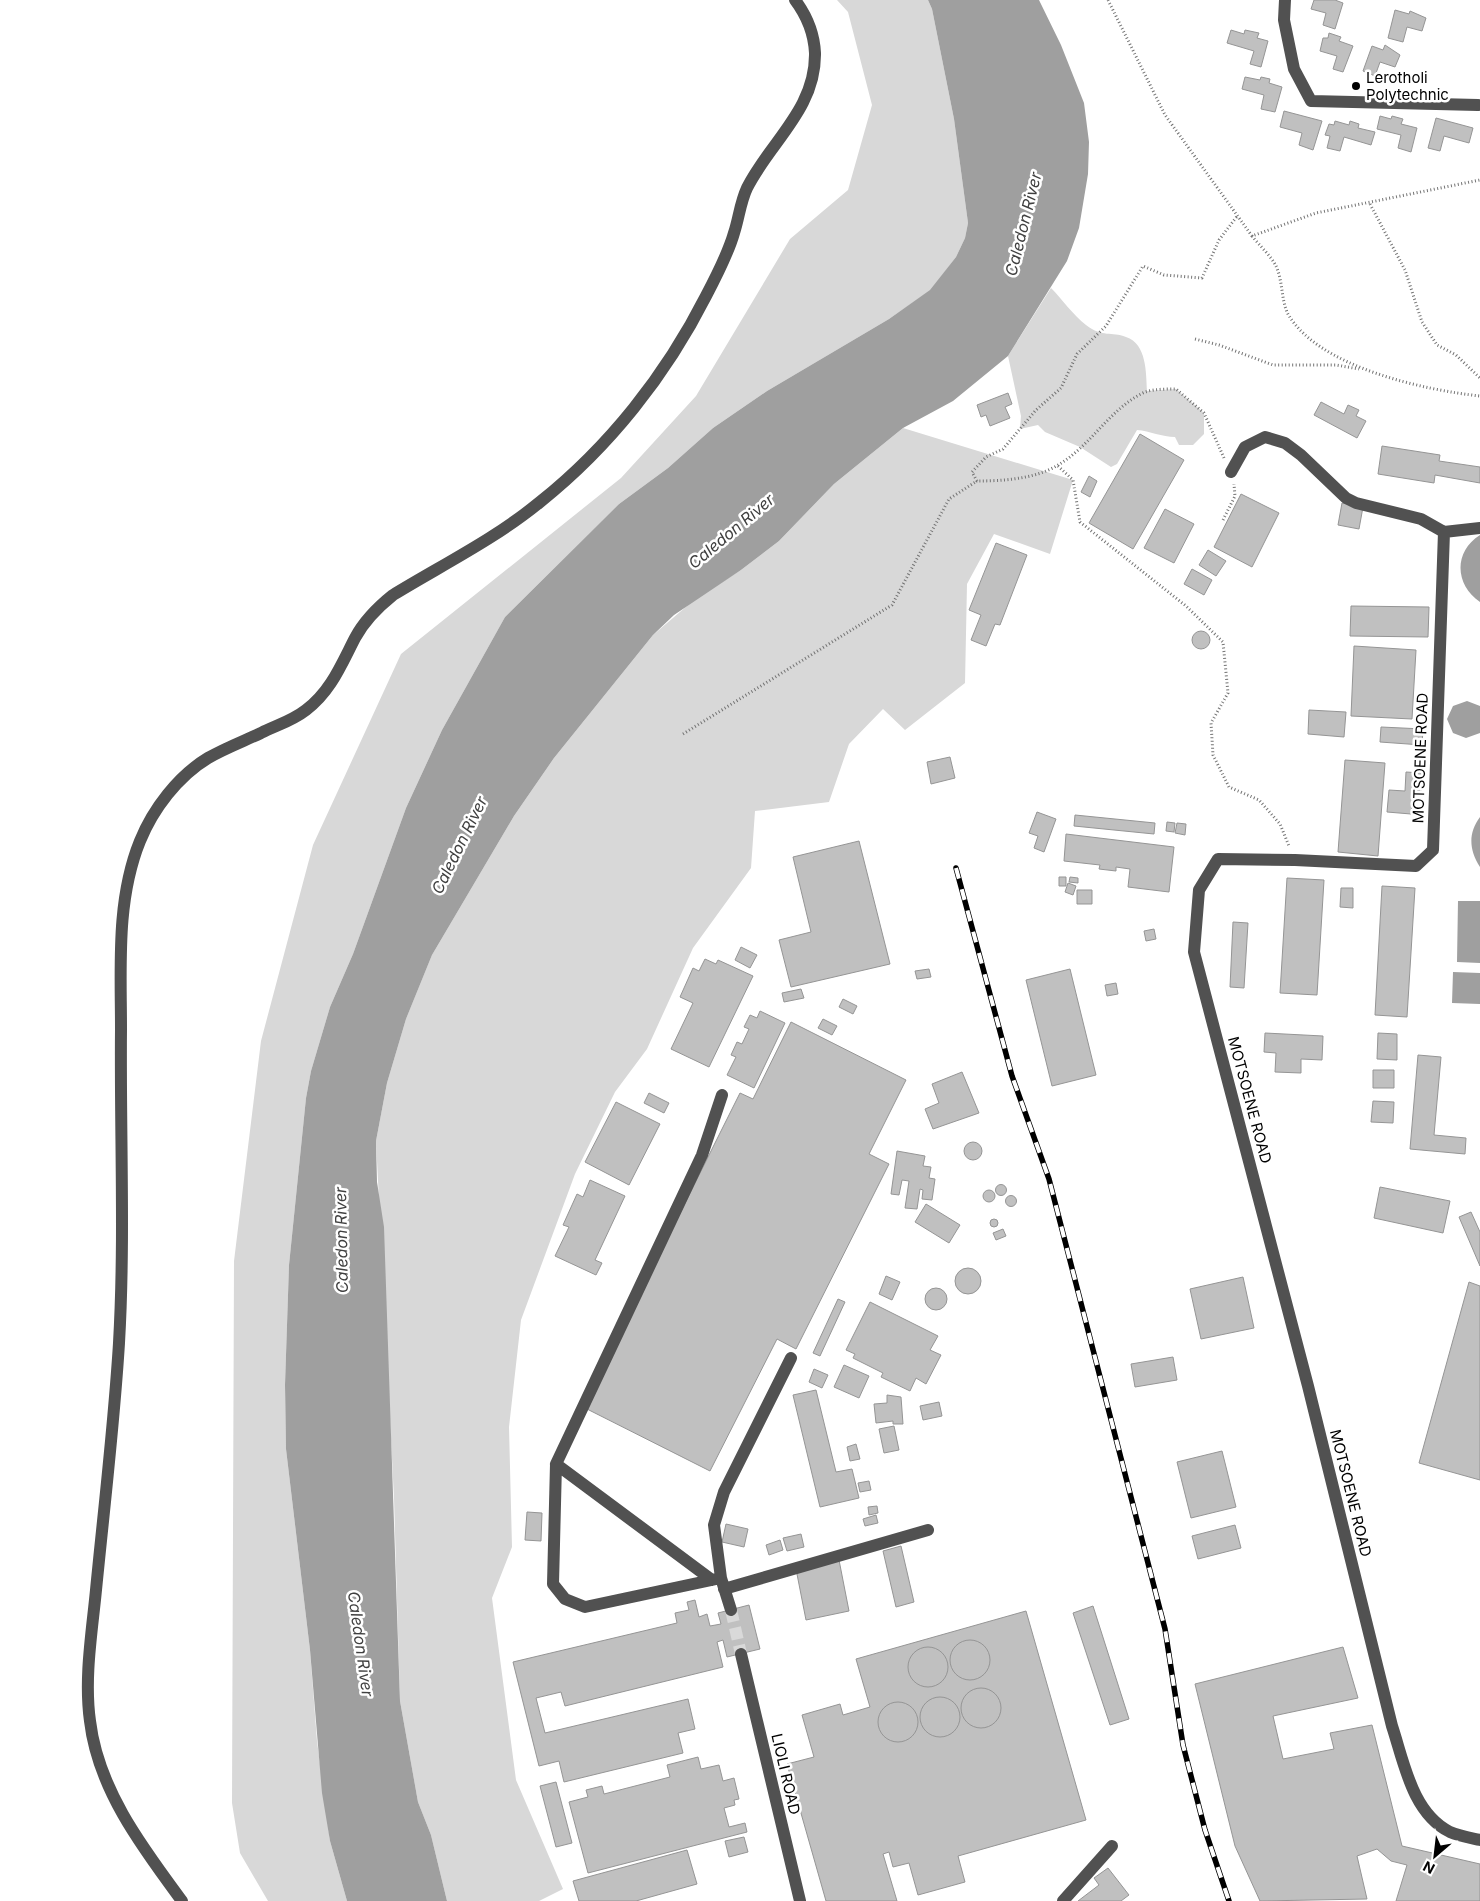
<svg xmlns="http://www.w3.org/2000/svg" width="1480" height="1901" viewBox="0 0 1480 1901" font-family="Inter,sans-serif">
<rect width="100%" height="100%" fill="#fff"/>
<path fill="#d8d8d8" d="M837,0H928L932,9L954,119L968,223L965,238L956,257L931,290L889,319L767,391L713,428L668,468L619,504L505,617L442,730L406,808L353,954L330,1007L311,1071L306,1098L289,1265L285,1385L286,1449L310,1650L317,1741L330,1841L347,1901H268L240,1853L232,1803L234,1261L261,1041L313,845L401,654L621,478L696,396L790,239L848,190L872,105L848,12Z
M1051,288C1062,299 1073,315 1086,325C1103,338 1111,331 1126,337C1147,344 1146,373 1147,391L1176,389L1204,413V434L1193,445H1179L1175,437C1162,437 1150,431 1137,430L1117,464L1111,467L1080,447L1045,432L1038,425L1020,429L1021,416L1008,356Z
M903,428L1073,480L1050,554L994,534L967,584L965,683L905,730L883,709L849,744L829,802L755,811L751,868L693,948L647,1049L615,1092L575,1174L521,1320L509,1427L512,1547L492,1598L516,1780L563,1889L539,1901H447L431,1835L418,1802L400,1701L394,1498L376,1141L387,1083L406,1019L432,955L514,816L554,758L653,635L694,600L741,570L779,541L834,484Z"/>
<path fill="#9f9f9f" d="M928,0H1039L1061,45L1084,103L1089,142L1088,174L1079,228L1067,261L1008,356L953,401L903,428L834,484L779,541L741,570L674,615L653,635L554,758L514,816L432,955L406,1019L387,1083L376,1141L377,1182L384,1227L400,1701L418,1802L431,1835L447,1901H347L330,1841L322,1793L310,1650L286,1449L285,1385L289,1265L306,1098L311,1071L330,1007L353,954L406,808L442,730L505,617L619,504L668,468L713,428L767,391L889,319L930,290L956,257L965,238L968,223L954,119L932,9Z
M1480,535V602C1455,585 1453,552 1480,535Z
M1467,701L1480,706V733L1466,738L1453,733L1447,719L1453,706Z
M1480,817V867C1469,850 1468,833 1480,817Z
M1458,901H1480V963L1457,962Z
M1453,972L1480,973V1004L1452,1003Z"/>
<path fill="#c0c0c0" stroke="#959595" d="M1314,0H1335L1343,3L1335,29L1323,25L1326,13L1311,9Z
M1395,10L1409,14L1410,11L1426,18L1422,31L1407,27L1403,42L1388,38Z
M1231,30L1244,34L1245,30L1259,33L1257,38L1268,41L1261,67L1250,64L1254,51L1227,43Z
M1329,33L1341,37L1339,41L1353,46L1343,72L1333,69L1337,56L1320,51L1323,38H1328Z
M1385,45L1400,55L1395,67L1380,62L1375,76L1363,71L1372,46L1383,50Z
M1245,77L1260,80L1261,77L1270,79L1269,83L1282,87L1275,112L1261,109L1264,95L1242,89Z
M1284,111L1322,121L1313,150L1299,145L1302,133L1280,127Z
M1380,116L1391,119L1392,116L1403,119L1401,124L1417,128L1411,152L1398,148L1401,135L1377,129Z
M1436,118L1473,128L1469,143L1444,136L1440,151L1428,148Z
M1335,121L1349,125L1350,121L1359,124L1358,128L1375,132L1371,145L1344,137L1340,151L1327,148L1330,136L1325,135L1329,124L1334,125Z
M1008,393L1012,404L1005,407L1010,418L990,426L986,415L981,417L977,405Z
M1321,402L1344,414L1348,405L1359,410L1356,416L1366,421L1357,438L1314,415Z
M1140,434L1184,460L1133,549L1089,523Z
M1382,446L1440,455L1439,461L1480,467V483L1435,475L1434,483L1378,474Z
M1089,476L1097,481L1090,497L1081,492Z
M1241,494L1279,513L1252,567L1214,547Z
M1342,503L1363,507L1359,529L1338,525Z
M1165,509L1194,524L1174,563L1144,548Z
M996,543L1027,555L1000,625L995,624L986,646L971,640L981,615L969,610Z
M1208,550L1226,561L1216,576L1199,565Z
M1192,569L1212,580L1204,595L1184,584Z
M1351,606L1429,607L1428,637L1350,636Z
M1192 640a9 9 0 1 1 18 0a9 9 0 1 1-18 0Z
M1354,646L1416,650L1412,719L1351,716Z
M1309,710L1346,712L1344,737L1308,734Z
M1381,727L1423,729L1422,745L1380,742Z
M950,757L955,778L931,784L927,762Z
M1345,760L1385,763L1378,856L1338,852Z
M1406,772L1422,773L1421,793L1413,792L1411,814L1387,812L1389,790L1405,791Z
M1037,812L1056,819L1044,852L1034,848L1038,836L1029,833Z
M1075,815L1155,823L1154,834L1074,826Z
M1167,822L1175,823L1174,832L1166,831Z
M1177,823L1186,824L1185,835L1175,833Z
M1066,834L1174,847L1169,892L1128,887L1130,869L1116,867V871L1099,869L1100,865L1064,861Z
M859,841L890,964L791,987L779,940L811,932L793,857Z
M1059,877H1066V886H1059Z
M1070,877L1078,878V883L1069,882Z
M1287,878L1324,880L1317,995L1280,993Z
M1068,883L1076,886L1073,895L1065,892Z
M1382,886L1415,888L1407,1017L1375,1015Z
M1341,888H1353V908L1340,907Z
M1077,890H1092V904H1077Z
M1233,922L1248,923L1244,988L1230,987Z
M1154,929L1156,939L1146,941L1144,931Z
M741,947L757,955L750,968L735,960Z
M705,959L716,964L718,960L753,976L709,1067L671,1049L693,1003L680,997L693,968L699,971Z
M929,969L931,977L917,979L915,971Z
M1070,969L1096,1075L1052,1086L1026,980Z
M1116,983L1118,994L1107,996L1105,985Z
M801,989L804,998L784,1002L782,993Z
M843,999L857,1006L853,1014L839,1007Z
M760,1011L785,1023L754,1088L727,1075L736,1057L731,1055L737,1042L742,1044L749,1029L744,1027L750,1015L757,1018Z
M823,1019L837,1026L832,1035L818,1028Z
M791,1022L906,1080L869,1154L889,1164L796,1349L777,1339L710,1471L583,1407L740,1093L753,1099Z
M1265,1033L1323,1036L1322,1060L1301,1059V1073L1275,1072L1276,1053L1264,1052Z
M1378,1033L1397,1034V1060L1377,1059Z
M1418,1055L1441,1057L1434,1135L1466,1138L1465,1154L1410,1149Z
M1373,1070H1394V1088H1373Z
M962,1072L979,1113L933,1129L925,1109L939,1103L932,1084Z
M649,1093L669,1103L664,1113L644,1103Z
M1373,1101L1394,1102L1393,1123L1371,1122Z
M616,1102L660,1124L629,1185L585,1162Z
M964 1151a9 9 0 1 1 18 0a9 9 0 1 1-18 0Z
M897,1151L925,1156L923,1166L931,1167L929,1178L935,1179L932,1200L922,1199L923,1190L920,1189L917,1209L905,1208L909,1181L902,1180L899,1195L891,1194Z
M590,1180L625,1196L595,1260L602,1263L596,1275L555,1256L569,1227L563,1225L577,1194L583,1197Z
M995.5 1190a5.5 5.5 0 1 1 11 0a5.5 5.5 0 1 1-11 0Z
M1380,1187L1450,1201L1443,1233L1374,1218Z
M983 1196a6 6 0 1 1 12 0a6 6 0 1 1-12 0Z
M1005.5 1201a5.5 5.5 0 1 1 11 0a5.5 5.5 0 1 1-11 0Z
M926,1204L960,1225L949,1243L915,1222Z
M1471,1212L1480,1232V1266L1459,1217Z
M990 1223a4 4 0 1 1 8 0a4 4 0 1 1-8 0Z
M1003,1229L1006,1236L996,1240L993,1233Z
M955 1281a13 13 0 1 1 26 0a13 13 0 1 1-26 0Z
M886,1276L900,1282L892,1300L879,1294Z
M1243,1277L1254,1328L1201,1339L1190,1289Z
M1469,1282L1480,1286V1480L1419,1463Z
M925 1299a11 11 0 1 1 22 0a11 11 0 1 1-22 0Z
M838,1299L845,1302L820,1356L813,1353Z
M870,1302L938,1336L930,1350L941,1355L926,1384L916,1378L910,1391L881,1377L883,1373L853,1358L855,1354L846,1350Z
M1173,1357L1177,1380L1135,1387L1131,1364Z
M844,1365L869,1376L859,1398L834,1387Z
M814,1369L828,1375L822,1388L809,1382Z
M816,1390L836,1472L852,1469L859,1498L820,1507L793,1395Z
M887,1395L901,1397L903,1424H893V1421L876,1423L874,1404L887,1403Z
M939,1402L942,1416L923,1420L920,1406Z
M894,1426L899,1450L884,1453L879,1429Z
M856,1444L860,1459L850,1461L847,1447Z
M1222,1451L1236,1507L1191,1518L1177,1462Z
M869,1481L871,1490L860,1492L858,1483Z
M877,1506L878,1513L869,1515L868,1507Z
M527,1512L542,1513L541,1541L525,1540Z
M876,1515L878,1523L865,1526L863,1519Z
M726,1524L748,1529L744,1547L722,1542Z
M1235,1525L1241,1548L1198,1559L1192,1536Z
M801,1534L804,1547L787,1551L783,1538Z
M780,1540L783,1550L769,1555L766,1545Z
M901,1546L914,1602L896,1607L883,1551Z
M839,1560L849,1611L806,1620L796,1569Z
M695,1600L699,1617L707,1614L710,1626L721,1624L718,1613L749,1605L760,1649L727,1657L723,1640L717,1642L723,1667L565,1706L561,1692L536,1698L545,1733L688,1699L695,1729L678,1733L683,1753L564,1782L559,1761L539,1766L513,1662L677,1623L675,1613L689,1610L687,1602Z
M1093,1606L1129,1719L1110,1725L1073,1613Z
M1026,1611L1086,1820L958,1856L965,1882L918,1895L909,1863L893,1867L889,1852L883,1854L897,1901H826L787,1764L814,1757L802,1715L840,1704L843,1715L870,1707L856,1659Z
M950 1660a20 20 0 1 1 40 0a20 20 0 1 1-40 0Z
M908 1667a20 20 0 1 1 40 0a20 20 0 1 1-40 0Z
M1343,1647L1358,1698L1273,1716L1283,1759L1334,1749L1330,1733L1372,1725L1402,1846L1480,1864V1901H1396L1407,1865L1391,1861L1377,1849L1357,1856L1367,1899L1260,1901L1235,1846L1195,1684Z
M961 1708a20 20 0 1 1 40 0a20 20 0 1 1-40 0Z
M920 1717a20 20 0 1 1 40 0a20 20 0 1 1-40 0Z
M878 1722a20 20 0 1 1 40 0a20 20 0 1 1-40 0Z
M698,1757L701,1769L719,1765L723,1781L734,1778L739,1799L734,1800L735,1805L724,1808L729,1827L745,1823L747,1832L588,1873L569,1802L588,1797L586,1790L602,1786L604,1794L670,1777L667,1765Z
M556,1782L572,1843L556,1847L540,1786Z
M744,1837L748,1852L729,1857L725,1841Z
M687,1850L697,1884L636,1901H579L573,1881Z
M1108,1868L1129,1895L1121,1901H1078L1099,1885L1094,1878Z"/>
<g fill="none" stroke-linecap="round" stroke-linejoin="round">
<path stroke="#d9d9d9" stroke-width="12" stroke-dasharray="12 6" stroke-linecap="butt" d="M731,1610L741,1654"/>
<path stroke="#737373" stroke-width="3" stroke-dasharray="1 2.5" stroke-linecap="butt" d="M1108,0L1165,115L1252,236L1316,213L1480,180
M1370,204L1405,270L1422,322L1437,345L1456,355L1480,378
M1252,236C1259,245 1271,256 1276,266C1283,281 1281,300 1288,314C1318,367 1424,390 1480,396
M1195,339L1219,345L1273,365H1336L1359,369
M1224,458L1204,413L1176,389C1166,389 1154,389 1145,392C1110,408 1091,446 1058,465C1036,479 1002,481 977,481L972,472L986,457L1003,449L1036,410L1061,388L1077,354L1106,326L1143,266L1164,275L1202,278L1219,240L1238,215
M1058,466L1073,480L1080,522L1186,606L1223,642L1228,693L1211,723L1213,755L1229,787L1259,800L1280,824L1289,846
M1223,520L1235,496L1234,484
M683,734L892,605L949,499L977,481"/>
<path stroke="#515151" stroke-width="12" d="M1285,0L1284,20L1294,69L1311,101L1478,105
M1231,472L1245,447L1265,437L1285,443L1301,455L1346,498L1356,503L1421,519L1444,532L1480,528
M1444,532L1433,850L1416,866L1295,860L1218,859L1199,890L1194,952L1308,1386L1392,1726C1404,1762 1412,1813 1450,1832C1459,1836 1471,1838 1480,1840
M556,1464L553,1584L565,1599L585,1607L721,1578
M712,1580L556,1464L702,1155L722,1095
M724,1589L928,1530
M731,1610L721,1578L714,1525L724,1492L791,1358
M741,1654L800,1901
M182,1901C142,1847 98,1789 90,1721C84,1678 92,1632 96,1590C104,1508 114,1425 119,1343C125,1238 120,1133 121,1029C121,967 116,900 140,841C153,809 178,776 208,758C225,748 244,741 261,733C277,725 292,721 306,710C331,691 341,665 355,638C364,621 378,607 393,595C442,565 495,539 540,502C609,447 666,375 706,296C716,277 728,254 734,233C739,218 740,203 747,188C770,142 816,109 815,53C814,33 807,16 795,0
M1063,1901L1112,1846"/>
<g stroke="#000" stroke-width="5.5">
<path id="rail" d="M956,868L1012,1076L1049,1179L1165,1629L1183,1745L1205,1830L1229,1901"/>
</g>
<use href="#rail" stroke="#fff" stroke-width="4" stroke-dasharray="11" stroke-linecap="butt"/>
</g>
<circle fill="#000" stroke="#fff" stroke-width="2" cx="1356" cy="86" r="5"/>
<g text-anchor="middle" dominant-baseline="central" stroke-width="5" stroke-linejoin="round" paint-order="stroke">
<g font-size="15" fill="#000" stroke="#fff" text-anchor="start">
<text x="1366" y="77">Lerotholi<tspan x="1366" dy="17">Polytechnic</tspan></text>
</g>
<g font-size="15" fill="#000" stroke="#fff">
<text transform="translate(1420 758) rotate(-88)">MOTSOENE ROAD</text>
<text transform="translate(1250 1100) rotate(75)">MOTSOENE ROAD</text>
<text transform="translate(1351 1493) rotate(76)">MOTSOENE ROAD</text>
<text transform="translate(786 1774) rotate(77)">LIOLI ROAD</text>
</g>
<g font-size="16" font-style="italic" fill="#404040" stroke="#fff">
<text transform="translate(1023 224) rotate(-76)">Caledon River</text>
<text transform="translate(731 531) rotate(-40)">Caledon River</text>
<text transform="translate(459 845) rotate(-64)">Caledon River</text>
<text transform="translate(341 1240) rotate(-91)">Caledon River</text>
<text transform="translate(361 1644) rotate(82)">Caledon River</text>
</g>
</g>
<g transform="translate(1435 1856) rotate(208)" stroke="#ffffff" stroke-width="4" paint-order="stroke">
<path d="M0-4L9 19L0 12L-9 19Z" fill="#000000"/>
<text y="-8" font-size="14" font-weight="bold" text-anchor="middle" fill="#000000">N</text>
</g>
</svg>
